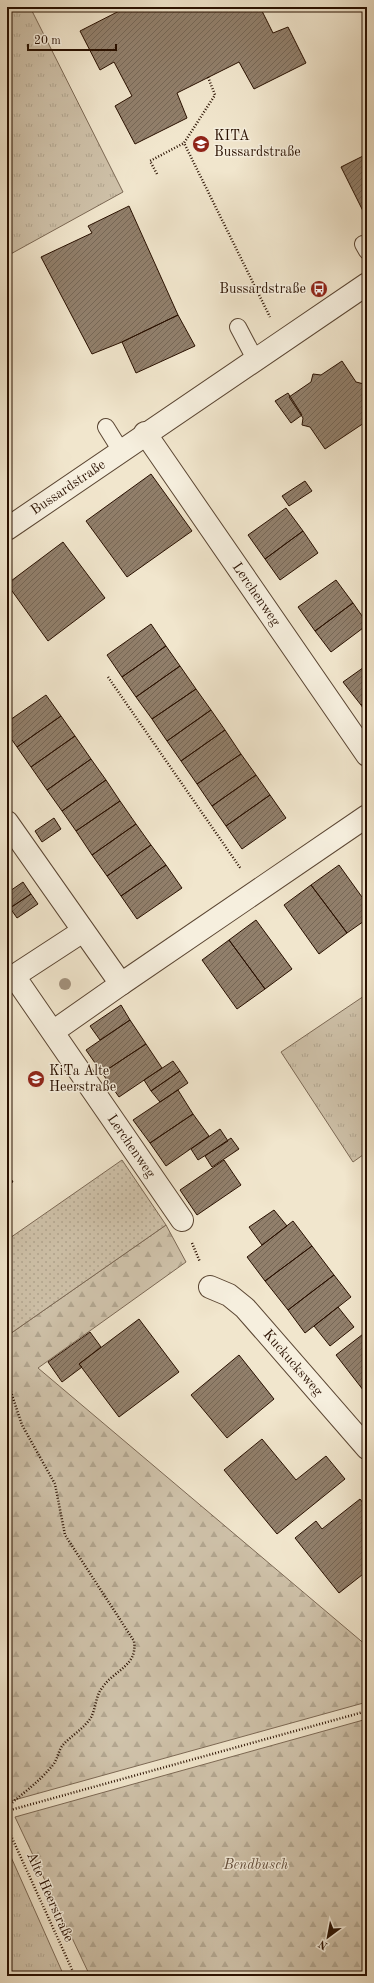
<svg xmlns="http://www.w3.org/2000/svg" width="374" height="1983" viewBox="0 0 374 1983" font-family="'Old Standard TT',serif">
<defs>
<pattern id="grass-tufts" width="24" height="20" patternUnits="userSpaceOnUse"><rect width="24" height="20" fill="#cfc2aa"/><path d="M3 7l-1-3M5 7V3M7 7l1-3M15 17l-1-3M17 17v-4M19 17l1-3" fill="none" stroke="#b2a690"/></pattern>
<pattern id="forest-firs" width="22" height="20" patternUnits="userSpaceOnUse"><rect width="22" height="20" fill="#cfc2aa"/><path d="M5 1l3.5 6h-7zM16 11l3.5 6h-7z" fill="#b2a690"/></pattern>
<pattern id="park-dots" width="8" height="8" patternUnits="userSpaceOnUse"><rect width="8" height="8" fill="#cfc2aa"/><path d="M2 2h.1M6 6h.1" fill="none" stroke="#b2a690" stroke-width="1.8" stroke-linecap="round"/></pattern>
<pattern id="building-hatch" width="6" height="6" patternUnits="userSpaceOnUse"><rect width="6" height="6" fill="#917f6b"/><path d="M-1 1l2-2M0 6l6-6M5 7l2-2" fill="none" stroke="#766756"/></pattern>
</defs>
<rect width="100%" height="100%" fill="#f1e6cd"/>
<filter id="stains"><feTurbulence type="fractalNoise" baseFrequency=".005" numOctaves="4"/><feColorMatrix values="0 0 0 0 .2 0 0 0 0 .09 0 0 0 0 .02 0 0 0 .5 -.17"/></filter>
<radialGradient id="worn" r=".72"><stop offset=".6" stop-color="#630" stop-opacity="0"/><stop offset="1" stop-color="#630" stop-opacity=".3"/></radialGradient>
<path fill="url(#grass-tufts)" stroke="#7c6955" d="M7,7H30L123,192L7,256Z
M367,994V1152L353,1162L281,1052Z
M7,1848L64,1976H7Z"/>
<path fill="url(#forest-firs)" stroke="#7c6955" d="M166,1225L186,1262L38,1368L367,1646V1702L7,1802V1336Z
M367,1719V1976H90L15,1817Z"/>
<path fill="url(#park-dots)" stroke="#7c6955" d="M122,1160L166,1225L7,1336V1240Z"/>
<path fill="url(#building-hatch)" stroke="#291000" d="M127,7H260L273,33L288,27L306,63L254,89L239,62L177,93L187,118L135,144L115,106L132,96L114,62L100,70L80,31Z
M367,154V219L341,167Z
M129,206L178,315L122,342L92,354L41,257L92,233L88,226Z
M178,315L195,346L136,373L122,342Z
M342,361L356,382L364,384V393L367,398V421L325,449L310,427L302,425L303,418L289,397L311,382L313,374L321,375Z
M288,393L302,415L291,423L275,401Z
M151,474L192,531L127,577L86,521Z
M305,481L312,491L289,506L282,496Z
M286,508L303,531L265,559L248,535Z
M303,531L318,553L280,580L265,559Z
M63,542L105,598L48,641L7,584Z
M336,580L353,603L315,631L298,607Z
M353,603L367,623V625L331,652L315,631Z
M151,624L166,646L122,677L107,655Z
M166,646L180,666L136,697L122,677Z
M367,665V701L361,705L343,682Z
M180,666L196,689L152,719L136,697Z
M196,689L211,710L167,741L152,719Z
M46,695L61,716L17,747L7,733V722Z
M367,701V714L361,705Z
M211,710L225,730L181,761L167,741Z
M61,716L75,736L31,767L17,747Z
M225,730L241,754L197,784L181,761Z
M75,736L91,759L47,790L31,767Z
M241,754L256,775L212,806L197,784Z
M91,759L106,780L62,811L47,790Z
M256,775L270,795L226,826L212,806Z
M106,780L120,801L76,831L62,811Z
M270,795L286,818L242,849L226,826Z
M120,801L136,824L92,855L76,831Z
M54,818L61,829L42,842L35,831Z
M136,824L151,845L107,876L92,855Z
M151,845L166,865L121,896L107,876Z
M166,865L182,888L137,919L121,896Z
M339,865L367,904V919L347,933L311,885Z
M23,882L31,894L10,908L7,904V893Z
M311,885L347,933L319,954L284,905Z
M31,894L38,904L17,918L10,908Z
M256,920L292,969L265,989L229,940Z
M229,940L265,989L237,1009L202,960Z
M121,1005L130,1020L100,1040L90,1026Z
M130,1020L146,1044L102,1073L86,1050Z
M146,1044L162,1068L119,1097L102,1073Z
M173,1061L180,1071L151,1091L144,1080Z
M180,1071L188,1083L160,1102L151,1091Z
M178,1090L193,1114L150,1143L133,1120Z
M193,1114L209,1136L166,1166L150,1143Z
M220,1129L228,1141L198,1160L191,1149Z
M231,1138L239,1149L212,1167L205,1156Z
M224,1160L241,1185L197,1215L180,1190Z
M7,1172L13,1182L7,1184Z
M274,1210L287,1226L262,1245L249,1227Z
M293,1221L312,1246L265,1281L247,1257Z
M312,1246L334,1275L288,1310L265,1281Z
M334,1275L351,1297L305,1333L288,1310Z
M338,1307L354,1327L330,1346L314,1326Z
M139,1319L179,1372L119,1417L79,1364Z
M367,1331V1395L336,1355Z
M90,1332L101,1347L79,1364L82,1367L62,1382L48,1362Z
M239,1355L274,1399L227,1438L191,1395Z
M262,1439L296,1480L326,1456L345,1479L277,1534L224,1470Z
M360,1499L367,1508V1571L339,1593L295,1538L316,1521L322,1529Z"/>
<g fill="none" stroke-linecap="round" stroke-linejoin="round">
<g stroke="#5b4633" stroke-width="18">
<path id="service" d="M363,244L367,251
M238,327L256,361
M106,427L121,451"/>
</g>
<g stroke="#5b4633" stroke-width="24">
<g id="minor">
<path id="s1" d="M145,433L367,755"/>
<path id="s2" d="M7,529L367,284"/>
<path d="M7,822L121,984L367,816"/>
<path id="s3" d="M83,931L14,976L182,1220"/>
<path d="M54,1031L121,984"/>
<path id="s4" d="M210,1287L229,1295L245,1308L367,1448"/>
</g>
</g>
<path stroke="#291000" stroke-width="2.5" stroke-dasharray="1 2" stroke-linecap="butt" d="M208,77L215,95L184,143L270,317
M157,174L150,161L184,143
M108,677L241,869
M192,1243L200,1262
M7,1380L22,1425L55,1484L65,1535L134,1641C138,1666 114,1670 102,1688C95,1697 96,1710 90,1719C83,1729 71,1736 63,1745C58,1750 58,1760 52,1766C40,1781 22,1794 7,1807
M7,1811L367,1711
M7,1827L75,1976"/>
<use href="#service" stroke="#f6efde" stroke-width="16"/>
<use href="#minor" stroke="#f6efde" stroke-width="22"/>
</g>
<circle fill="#a3927d" cx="65" cy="984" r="6"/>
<defs>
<g id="school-disc" transform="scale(0.9)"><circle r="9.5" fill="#8f2418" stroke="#f6efde"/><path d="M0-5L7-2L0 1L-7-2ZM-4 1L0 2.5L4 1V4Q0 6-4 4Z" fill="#fff"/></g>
<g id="bus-disc" transform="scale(0.9)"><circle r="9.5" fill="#8f2418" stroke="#f6efde"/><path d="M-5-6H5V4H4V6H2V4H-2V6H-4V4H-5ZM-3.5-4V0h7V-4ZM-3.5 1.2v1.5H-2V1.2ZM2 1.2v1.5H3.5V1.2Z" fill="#fff"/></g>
</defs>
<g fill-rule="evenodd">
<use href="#school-disc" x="201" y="144"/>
<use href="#bus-disc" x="319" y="289"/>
<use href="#school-disc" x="36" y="1079"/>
</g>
<g text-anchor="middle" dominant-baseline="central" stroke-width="3" stroke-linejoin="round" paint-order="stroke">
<g font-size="14" fill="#291000" stroke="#f6efde" text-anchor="start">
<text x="214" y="136">KITA<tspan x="214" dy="16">Bussardstraße</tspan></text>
<text x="306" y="289" text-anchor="end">Bussardstraße</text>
<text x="49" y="1071">KiTa Alte<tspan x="49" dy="16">Heerstraße</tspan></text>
</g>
<g font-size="14" fill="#291000" stroke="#f6efde">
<text stroke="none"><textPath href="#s2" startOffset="74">Bussardstraße</textPath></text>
<text stroke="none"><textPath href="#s1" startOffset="196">Lerchenweg</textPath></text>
<text stroke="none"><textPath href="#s3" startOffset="289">Lerchenweg</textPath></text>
<text stroke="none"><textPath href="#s4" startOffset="114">Kuckucksweg</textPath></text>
<text transform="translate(50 1897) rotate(66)">Alte Heerstraße</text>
</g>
<g font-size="14" font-style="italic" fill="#634e3c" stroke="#f6efde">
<text x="256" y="1865">Bendbusch</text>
</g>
</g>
<rect width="374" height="1983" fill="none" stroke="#f1e6cd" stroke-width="24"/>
<rect x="8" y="8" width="358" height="1967" fill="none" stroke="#291000" stroke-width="2"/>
<rect x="12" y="12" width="350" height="1959" fill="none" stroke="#291000"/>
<g transform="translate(328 1937) rotate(212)" stroke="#f6efde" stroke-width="3" paint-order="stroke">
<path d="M0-3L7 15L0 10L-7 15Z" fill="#291000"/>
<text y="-6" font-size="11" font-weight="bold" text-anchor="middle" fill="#291000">N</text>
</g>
<path d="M28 44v6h88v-6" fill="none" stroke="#291000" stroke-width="2"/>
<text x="34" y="44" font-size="12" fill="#291000" stroke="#f6efde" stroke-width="3" paint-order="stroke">20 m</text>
<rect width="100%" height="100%" filter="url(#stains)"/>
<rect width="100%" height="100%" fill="url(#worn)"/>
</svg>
